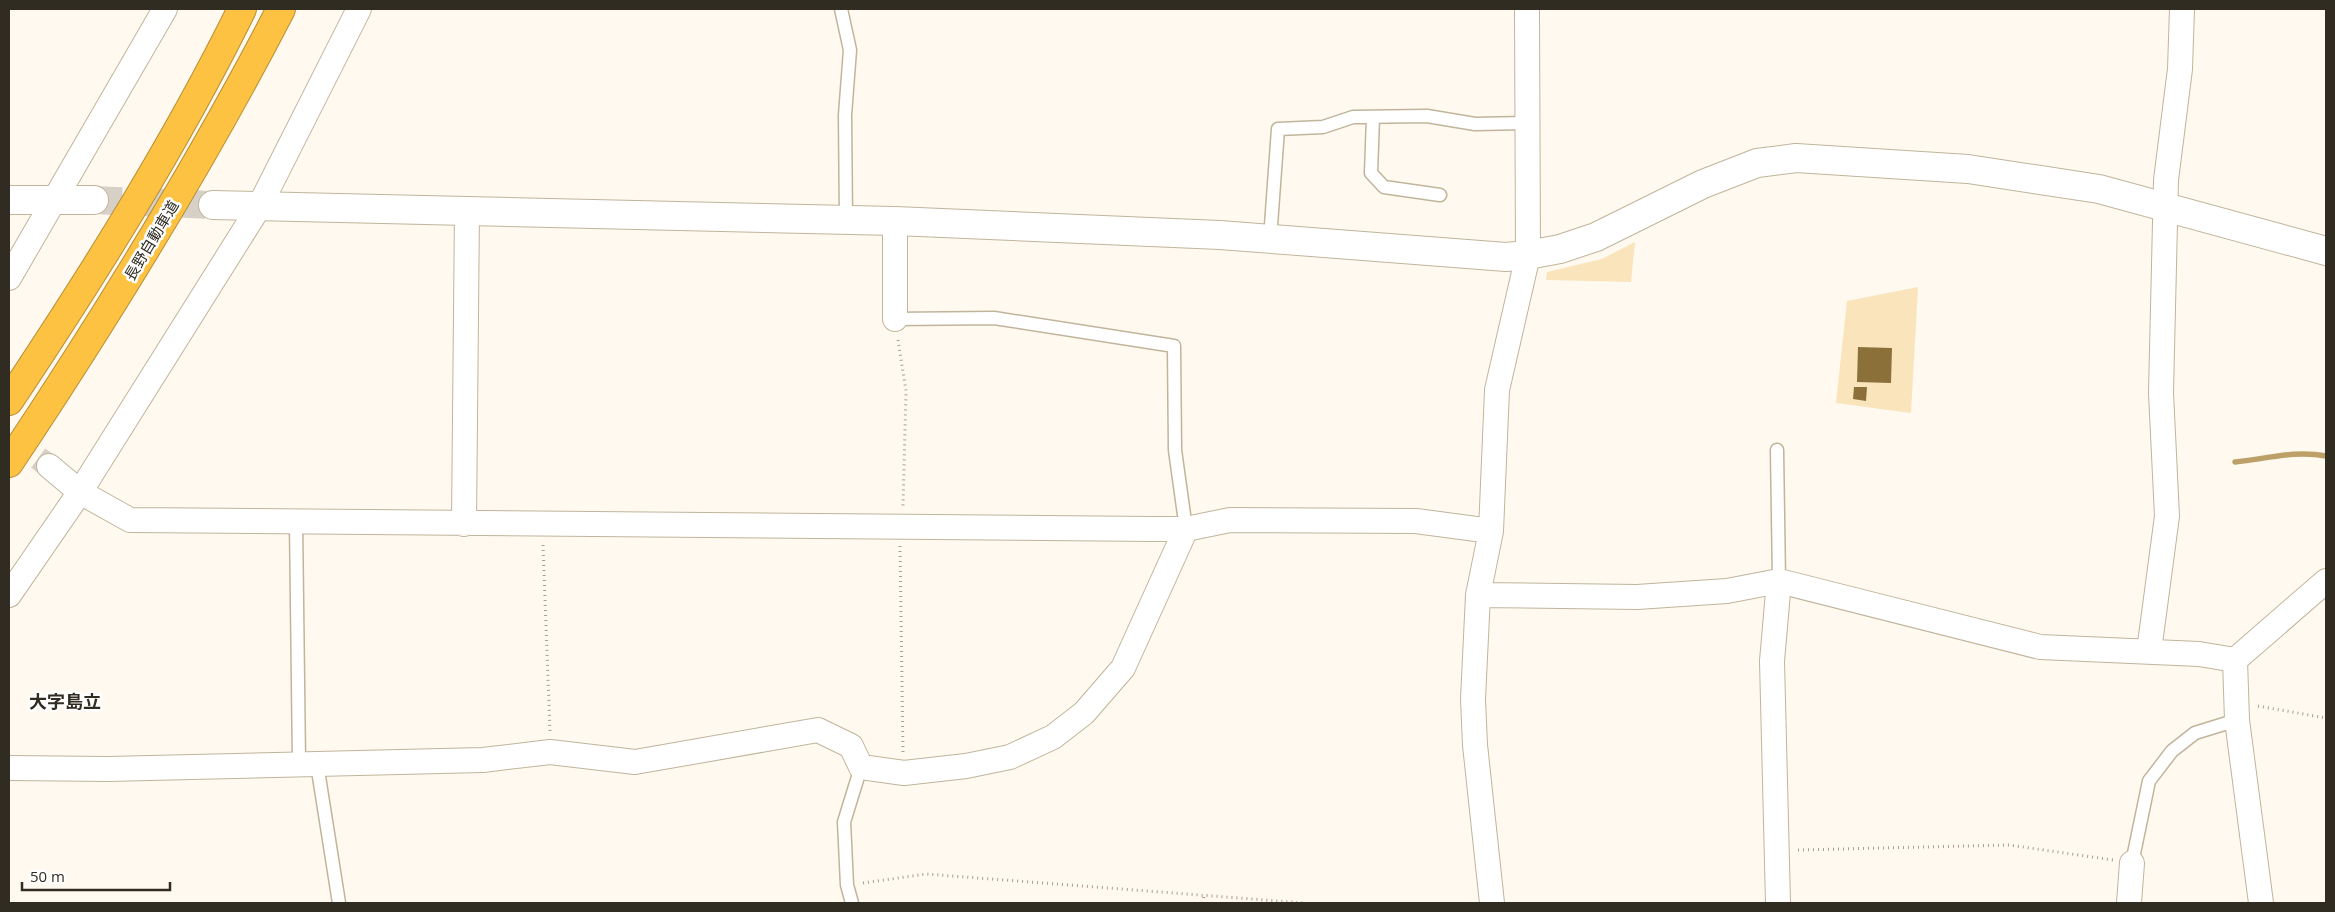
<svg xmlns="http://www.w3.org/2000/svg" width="2335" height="912" viewBox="0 0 2335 912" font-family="'Open Sans','Noto Sans JP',sans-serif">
<rect width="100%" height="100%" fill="#fff9ef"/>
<path fill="#fae4bc" d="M1635,242L1631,282L1546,280L1547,272L1602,259Z
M1918,287L1911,413L1836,403L1847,301Z"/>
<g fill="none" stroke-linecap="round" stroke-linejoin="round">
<path stroke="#bda068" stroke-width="5.5" d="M2235,462C2266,459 2295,450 2326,456"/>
</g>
<path fill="#8b7039" d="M1858,347L1892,348L1891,383L1857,382Z
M1854,387H1867L1866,401L1853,399Z"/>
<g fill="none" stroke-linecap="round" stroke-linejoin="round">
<path stroke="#d6d0c6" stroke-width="24" stroke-dasharray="24 12" stroke-linecap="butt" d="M9,437L49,466"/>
<path stroke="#d6d0c6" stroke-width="28" stroke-dasharray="28 14" stroke-linecap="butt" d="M94,200L213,205"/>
<g stroke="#c1b49b" stroke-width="15">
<path id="service" d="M841,9L850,50L845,115L846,220
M1373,117L1371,173L1384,187L1440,195
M1270,239L1278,129L1323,127L1353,117L1427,116L1475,124L1528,123
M895,319L994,318L1174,346L1175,450L1186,529
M1777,450L1779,581
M296,522L299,763
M317,764L339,903
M2132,863L2149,781L2172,751L2195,733L2237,720
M852,903L847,885L844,822L861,767"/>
</g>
<g stroke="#c1b49b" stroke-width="26">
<path id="minor" d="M895,221V319
M9,278L165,9
M49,466L80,492L130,520L1154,529H1186L1230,520L1416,521L1491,531
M464,524L467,209
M9,595L80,492L259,207L359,9
M1478,595L1637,597L1727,591L1779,581L2040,647L2199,654L2235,660L2326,581
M2149,651L2167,516L2161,393L2166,180L2180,69L2182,9
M2235,660L2237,720L2261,903
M9,768L108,769L483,760L550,752L635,762L818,730L851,746L861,767L904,773L966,766L1010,757L1053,737L1084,713L1123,668L1186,529
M1492,903L1475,745L1473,699L1478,595L1491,531L1497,390L1528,255L1527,9
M1778,903L1772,661L1779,581
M2129,903L2132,863"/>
</g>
<g stroke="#c1b49b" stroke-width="30">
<path id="tertiary" d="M9,200H94
M213,205L895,221L1220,235L1506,257L1528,255L1560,249L1596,237L1703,184L1757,163L1796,158L1968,169L2099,189L2326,251"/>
</g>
<g stroke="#b68e37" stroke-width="30">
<path id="motorway" d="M9,401C93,275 175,145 242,9
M9,463C107,316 200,166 281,9"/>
</g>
<path stroke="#a49f95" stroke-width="3" stroke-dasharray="1 4" stroke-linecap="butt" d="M898,340L906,391L903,506
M543,545L550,731
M900,546L903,753
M2258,706L2326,718
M1798,850L2009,845L2113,860
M863,883L926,874L1304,903
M1203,903L1204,895"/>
<use href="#service" stroke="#fff" stroke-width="12"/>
<use href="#minor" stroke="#fff" stroke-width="24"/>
<use href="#tertiary" stroke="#fff" stroke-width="28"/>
<use href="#motorway" stroke="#fdc242" stroke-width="28"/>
</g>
<g text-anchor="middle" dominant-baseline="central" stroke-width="5" stroke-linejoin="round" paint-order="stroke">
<g font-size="15" fill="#312c22" stroke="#fff">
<text transform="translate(151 240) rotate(-59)">長野自動車道</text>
</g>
<g font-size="18" font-weight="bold" fill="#312c22" stroke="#fff">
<text x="65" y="701">大字島立</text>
</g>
</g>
<rect width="2335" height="912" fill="none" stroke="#312c22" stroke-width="20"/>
<path d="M22 882v8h148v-8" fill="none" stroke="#312c22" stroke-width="2.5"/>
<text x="30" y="882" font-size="15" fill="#312c22" stroke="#ffffff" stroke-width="4" paint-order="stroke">50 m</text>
</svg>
